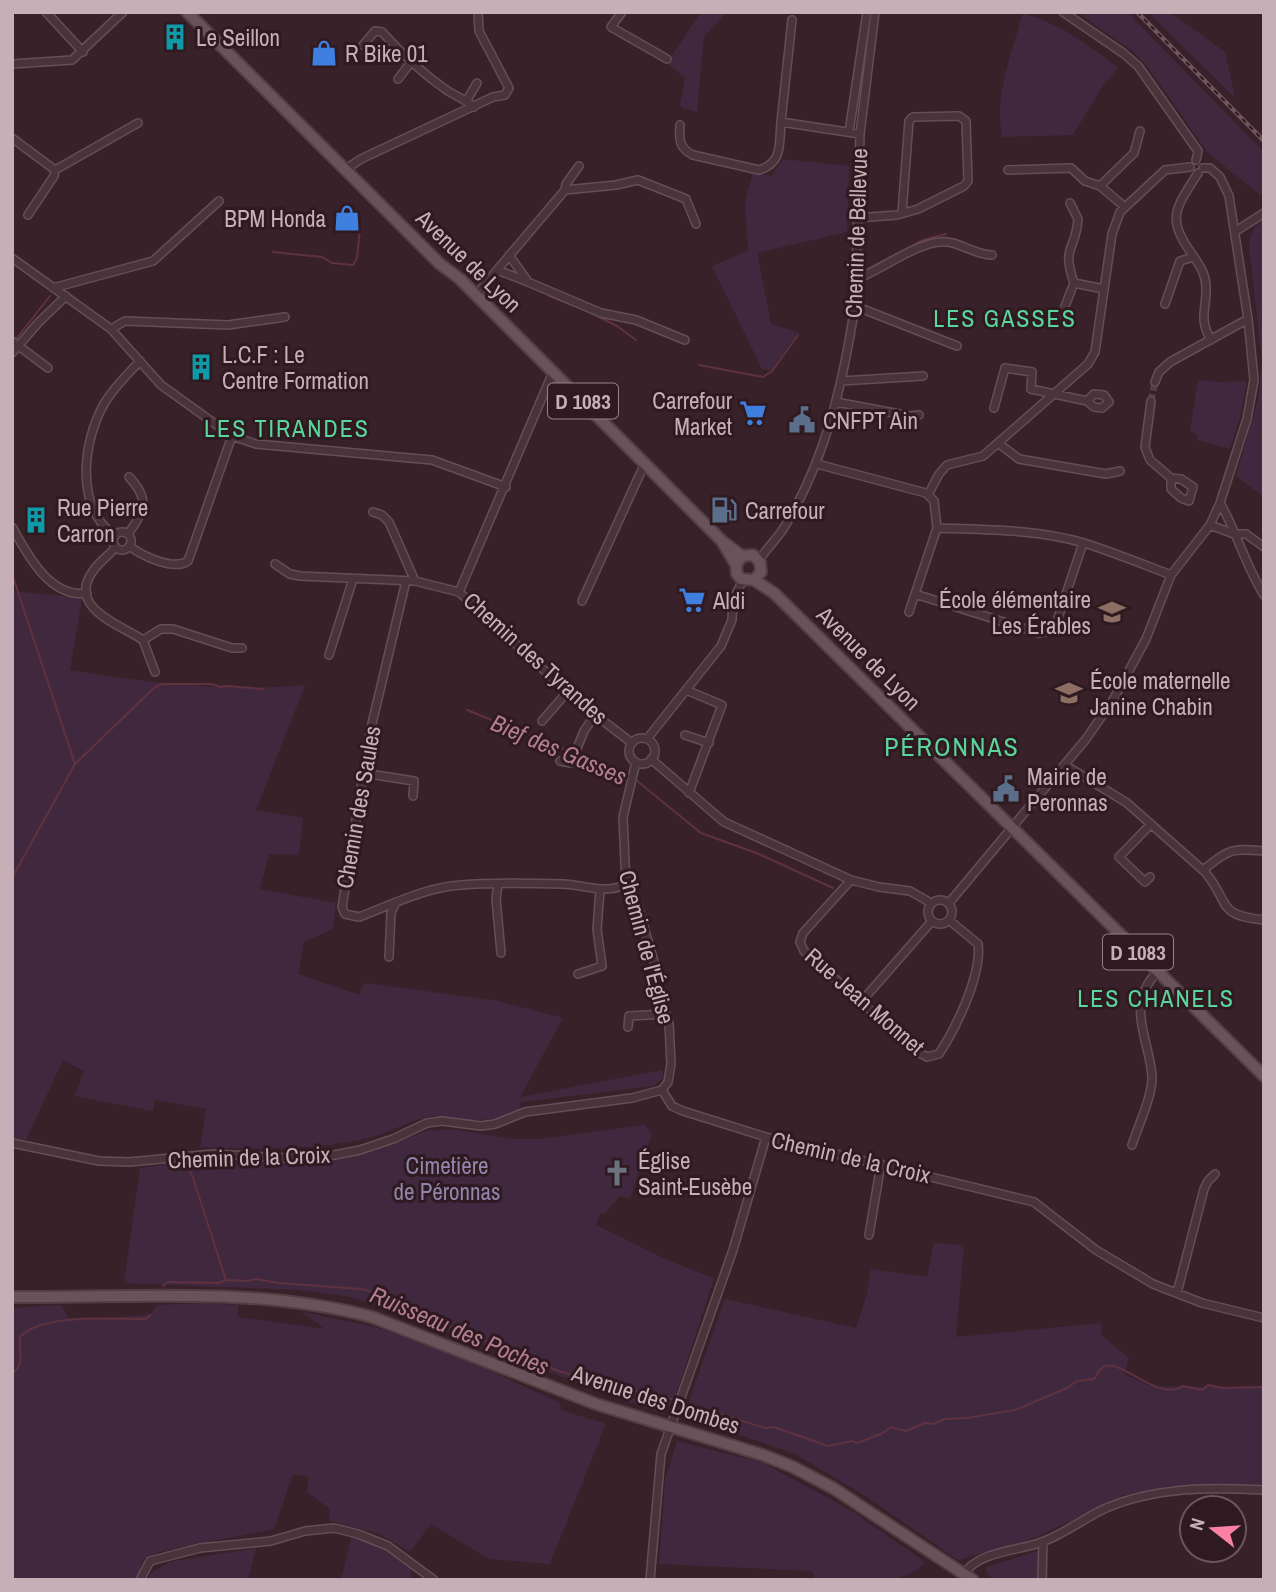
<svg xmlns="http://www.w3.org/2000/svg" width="1276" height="1592" viewBox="0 0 1276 1592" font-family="'Archivo Narrow',sans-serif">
<rect width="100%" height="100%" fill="#392129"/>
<path fill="#40293f" d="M701,12H727L704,37L697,112L682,108L680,104L685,78L667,63Z
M1077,12H1127L1264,152V198L1208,153L1148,67L1135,53Z
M1148,12H1170L1225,52L1235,98Z
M1023,13C1066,27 1083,41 1118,68L1102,87L1073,135L1002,137C994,96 1012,52 1023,13Z
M783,159L849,166L847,232L757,253L771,324L798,332L771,370L762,369L712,266L748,251L745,202L753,172L772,176Z
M1264,218V497L1236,476L1258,400L1262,362L1249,244L1253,230Z
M1198,380L1219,382L1247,381L1240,417L1230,449L1197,440V434L1190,431Z
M12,591L82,598L70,670C147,683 226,692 305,685L256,810L303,818L299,855L269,854L260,889L336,903L333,929L304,942L298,974L359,995L364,983L493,1000L563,1018L520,1097L662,1070L663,1078L654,1086L521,1102L519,1110C503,1116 489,1121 472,1120C457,1119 443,1114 429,1117C407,1121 389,1133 368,1138C314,1151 255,1149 200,1147L206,1109L155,1100L153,1111L74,1096L84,1071L63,1060L26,1140L12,1138Z
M644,1125L652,1133L630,1199L620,1196L604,1214L600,1213L596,1225L667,1260L714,1278L676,1395L663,1414L577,1383L404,1313L346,1296L300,1290L124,1283L140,1168L187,1161L293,1162L348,1156L376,1150L426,1131L451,1129L513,1139H539Z
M934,1243L964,1245L956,1337L1101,1323V1335L1129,1358L1124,1374L1150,1386L1264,1388V1489L1171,1486L1126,1495L1034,1538L958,1560L864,1495L795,1454L686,1416L692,1392L725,1299L856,1328L867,1294L871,1269L927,1277Z
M203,1303L238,1305V1317L325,1329L302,1312L375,1327L450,1352L560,1403L561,1410L606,1424L550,1564L489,1559L431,1524L410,1552L380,1534L330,1521L329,1508L307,1492L309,1477L293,1474L274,1529L159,1552L143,1559L137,1580H12V1308L61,1305L70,1320L150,1315L157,1305Z
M677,1441L763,1463L852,1511L925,1562C902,1589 848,1580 815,1580L812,1571L659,1564L665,1480Z
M352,1534L387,1550L412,1568L410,1580H341Z
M256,1548L248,1580H149L150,1574L169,1562Z
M1038,1551L1039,1580H994L988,1575L986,1567Z"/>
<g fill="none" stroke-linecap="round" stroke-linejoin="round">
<path stroke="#5f3240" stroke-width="2" d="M273,252L322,257L332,263L353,265L357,258L360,229
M864,271L923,240L946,234
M549,296L575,306
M589,312L617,326L636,340
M16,339L50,296
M699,365L763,377L772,371L798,335
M12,574L75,764L12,878
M467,710L573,753
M578,755L628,776
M75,764L155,687L162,684H211L221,687L226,686L264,689
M636,780L701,833L759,854L833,888
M185,1163L192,1175L226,1280
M163,1286L168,1282L218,1283L226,1280L247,1281L256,1279L278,1283L361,1289L382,1294L432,1319L559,1371L601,1384L609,1383L654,1396L672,1399
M12,1374C26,1363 18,1352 20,1337C41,1313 114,1319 146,1319L150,1315
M688,1404L765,1428L774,1427L828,1446L852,1441L857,1443L883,1433L891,1427L906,1431L925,1423L933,1424L945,1419L967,1418L1015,1410L1067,1388L1077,1381L1094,1379C1097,1374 1100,1368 1105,1366C1123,1360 1158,1402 1183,1386L1202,1390L1208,1385L1222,1388L1264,1387"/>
<path stroke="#553d45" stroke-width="7" stroke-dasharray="7 3.5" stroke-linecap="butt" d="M1151,401L1155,382"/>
<g stroke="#644f56" stroke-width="10">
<path id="minor" d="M46,12L83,52
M622,12L611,27L667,59
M1063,12L1123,53L1138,66L1198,151L1196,160
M792,20L781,122L860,134
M363,45L375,31L382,32C401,53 422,73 445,89C455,96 465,99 474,107
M12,64L72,60L123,12
M398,79L411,62
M467,100L477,83
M680,125C679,140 679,148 693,155L759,170C783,163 779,144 781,122
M849,132L867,12
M12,138L55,170L54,176L28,215
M346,169L361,159L493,97L505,95L509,88L479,31L478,12
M55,170L138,123
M1008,170L1071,168L1085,181L1100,186L1125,207
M1198,173C1174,211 1166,218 1194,257C1200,266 1206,275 1206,287C1207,309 1198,318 1211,340
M1100,186L1134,153L1140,131
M565,190L616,185L638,180L686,199L696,224
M1070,203L1078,219C1076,251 1061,245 1074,283
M856,218L897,215L918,209L964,186L968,181L966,121L959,116L913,117L909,121L902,213
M1236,231L1264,213
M509,255L528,282L601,313L636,320L685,340
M12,258L111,329L161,385L232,436L256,444L432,460L506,487
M497,270L526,281
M855,280C878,271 917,243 940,242C958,240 974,255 992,255
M53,288L153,261L219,201
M476,295L565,190L566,184L579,166
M1165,304L1180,261L1194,257
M855,306L957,346
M1062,314L1074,283L1104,289
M111,329L125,321L228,325L285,317
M12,341L48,368
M12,353L38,323L66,296
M553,372L459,592L581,704L632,743
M841,381L923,376
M1155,382L1159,372L1170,362L1248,319
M1151,401L1145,447L1150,460L1171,478V489L1181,498L1189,501L1193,487L1181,479L1171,478
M836,402L910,416L919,415
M994,408L1005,368L1032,372L1031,389L1087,401L1094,407L1102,408L1109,402L1104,395L1094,394L1087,401
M998,443L1019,459L1106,474L1120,471
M817,464L926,493L934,501L937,528C986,530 1036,529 1084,543C1113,552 1142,564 1171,575
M928,495L939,474L947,465L983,456L1088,364L1095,352L1112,234L1120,212L1165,170L1190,167
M1220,503C1237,532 1245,565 1264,595
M373,512L382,515L389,522L415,581
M1210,525L1234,534H1246L1264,547
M12,527C27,554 50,599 87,593
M113 541a9 9 0 1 1 18 0a9 9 0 1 1-18 0Z
M128,534C145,511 150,499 129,477
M115,536C74,507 83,441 104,404C113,388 128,374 140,361
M129,546C143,556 173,571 188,561L232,436
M116,547C109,555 99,562 93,571C66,608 121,625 143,640L155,672
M759,560C767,548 778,538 785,526C826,458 843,383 855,306L860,134L875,12
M275,564L290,574L300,576L415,581L459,592
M406,581L370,732L342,907L345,914L359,917C391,905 426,887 461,885C495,882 530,883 563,884C586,885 605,895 626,884
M915,594L1039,633L1049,631L1057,621L1083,543
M582,601L645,463
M909,612L937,528
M143,640L161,629H173L232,648H242
M329,655L353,579
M686,690L722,705L689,793
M542,721L568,691
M685,735L709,743
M629 751a13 13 0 1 1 26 0a13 13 0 1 1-26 0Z
M647,739L721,646L732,620L733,600L743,580
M651,759L724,822L851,880L879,887L910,891L931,903
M560,761L571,763L584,731L595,715
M636,762L623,817L626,884L638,907L655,965L660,997L669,1023L671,1064L668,1082L662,1090
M1065,765L1127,803L1205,872C1231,903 1215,915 1264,920
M363,773L414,781L413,796
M1203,870C1230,849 1230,848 1264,851
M1150,877L1145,882L1119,857L1151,824
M851,880L803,933L800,942L804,951L916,1051L927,1057L939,1054C956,1028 982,975 978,944L949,920
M498,884L496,899L501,953
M928 912a12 12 0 1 1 24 0a12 12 0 1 1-24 0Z
M949,903L1086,739L1113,700L1146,639L1171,575L1210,525L1220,503L1247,419L1254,380L1248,319L1229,196L1220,177L1210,168H1203
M389,957L391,913L395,904
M578,974L602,966L597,929L600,890
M861,1002L932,921
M628,1027L629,1016L666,1014
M12,1143L99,1161L129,1162L213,1154L287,1158L329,1156L360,1150L393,1139L427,1123L442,1121L481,1126L495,1124L525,1112L632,1098L662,1090L672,1106L683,1111L766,1137L1034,1202L1096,1250L1153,1284L1202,1303L1264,1318
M1132,1145C1138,1126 1153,1095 1152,1076C1149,1038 1125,1006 1157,972
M869,1235L881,1164
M1177,1293L1204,1189L1208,1181L1215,1174
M964,1574C978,1551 1019,1551 1042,1542C1064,1534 1083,1519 1104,1509C1154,1487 1210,1487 1264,1490
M140,1580L150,1561L200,1548L271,1541L305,1531L334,1528L358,1534L388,1546L434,1580
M650,1580L661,1454L733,1250L766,1137
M1042,1580L1043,1542"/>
</g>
<g stroke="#533e44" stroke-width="14">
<path id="primary" d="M187,12L440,264L460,279L722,541L742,556
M723,543L736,565L737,574L741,579L754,580L761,572L760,562L753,555L742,556L736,565
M754,580L774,593L1264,1076
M12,1297C132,1298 255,1286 372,1317L596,1404L763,1455L793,1467L833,1488L973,1580"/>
</g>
<use href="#minor" stroke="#4a343b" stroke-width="7"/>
<use href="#primary" stroke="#6a525a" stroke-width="10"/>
<g stroke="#71565f" stroke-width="4.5">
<path id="rail" d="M1137,12L1264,141"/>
</g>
<use href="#rail" stroke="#2e1a20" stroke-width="2" stroke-dasharray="5" stroke-linecap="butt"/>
</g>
<defs>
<g id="building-bare" transform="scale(2.1)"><path d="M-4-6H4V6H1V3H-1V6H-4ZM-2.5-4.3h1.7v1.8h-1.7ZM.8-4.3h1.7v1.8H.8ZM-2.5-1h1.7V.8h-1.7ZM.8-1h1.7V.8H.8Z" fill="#0f9aa8" stroke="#2e1a20" stroke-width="2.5" paint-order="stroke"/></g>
<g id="shop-bare" transform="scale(2.1)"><path d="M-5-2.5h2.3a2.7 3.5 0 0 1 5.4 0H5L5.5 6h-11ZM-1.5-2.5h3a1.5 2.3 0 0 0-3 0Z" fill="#3f7fe0" stroke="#2e1a20" stroke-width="2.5" paint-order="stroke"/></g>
<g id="supermarket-bare" transform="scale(2.1)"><path d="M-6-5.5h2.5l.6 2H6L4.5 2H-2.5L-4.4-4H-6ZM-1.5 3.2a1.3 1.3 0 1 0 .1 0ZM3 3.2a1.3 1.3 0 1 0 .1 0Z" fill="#3f7fe0" stroke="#2e1a20" stroke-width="2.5" paint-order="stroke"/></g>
<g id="civic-bare" transform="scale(2.1)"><path d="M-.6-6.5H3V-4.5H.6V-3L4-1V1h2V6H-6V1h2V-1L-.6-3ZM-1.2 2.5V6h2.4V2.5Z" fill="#5c6f8a" stroke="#2e1a20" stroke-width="2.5" paint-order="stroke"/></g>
<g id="fuel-bare" transform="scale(2.1)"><path d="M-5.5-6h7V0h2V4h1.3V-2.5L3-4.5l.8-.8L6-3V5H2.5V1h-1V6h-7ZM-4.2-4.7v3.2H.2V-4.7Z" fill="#5c6f8a" stroke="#2e1a20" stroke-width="2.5" paint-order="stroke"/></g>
<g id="school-bare" transform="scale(2.1)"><path d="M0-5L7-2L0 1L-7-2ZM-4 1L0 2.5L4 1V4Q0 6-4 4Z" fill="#8d6e63" stroke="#2e1a20" stroke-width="2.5" paint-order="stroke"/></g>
<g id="church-bare" transform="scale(2.1)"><path d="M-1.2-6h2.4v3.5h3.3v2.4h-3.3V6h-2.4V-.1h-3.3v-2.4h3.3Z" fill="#6b7280" stroke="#2e1a20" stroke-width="2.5" paint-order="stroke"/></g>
</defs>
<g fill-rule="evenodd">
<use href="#building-bare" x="175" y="37"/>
<use href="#shop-bare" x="324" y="53"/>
<use href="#shop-bare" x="347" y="218"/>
<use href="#building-bare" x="201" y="367"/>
<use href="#supermarket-bare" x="753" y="413"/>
<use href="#civic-bare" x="802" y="420"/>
<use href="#fuel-bare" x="724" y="510"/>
<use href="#building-bare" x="36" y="520"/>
<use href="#supermarket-bare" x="692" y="600"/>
<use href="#school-bare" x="1112" y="612"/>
<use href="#school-bare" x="1069" y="693"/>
<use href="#civic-bare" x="1006" y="789"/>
<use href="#church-bare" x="617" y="1173"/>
</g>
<g text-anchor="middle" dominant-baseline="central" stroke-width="6" stroke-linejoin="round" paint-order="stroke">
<g fill="#2e1a20" stroke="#988289" stroke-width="2">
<rect x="548" y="383.5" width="70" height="35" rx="5"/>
<rect x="1103" y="934.5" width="70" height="35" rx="5"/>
</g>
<g font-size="21" font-weight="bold" fill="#c6afb6">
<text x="583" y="401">D 1083</text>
<text x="1138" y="952">D 1083</text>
</g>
<g font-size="23" fill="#c6afb6" stroke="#2e1a20" text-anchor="start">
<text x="196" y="37">Le Seillon</text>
<text x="345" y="53">R Bike 01</text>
<text x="326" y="218" text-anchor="end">BPM Honda</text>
<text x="222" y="354">L.C.F : Le<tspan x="222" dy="26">Centre Formation</tspan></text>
<text x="732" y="400" text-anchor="end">Carrefour<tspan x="732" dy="26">Market</tspan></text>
<text x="823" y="420">CNFPT Ain</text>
<text x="57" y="507">Rue Pierre<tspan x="57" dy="26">Carron</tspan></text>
<text x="745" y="510">Carrefour</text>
<text x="1091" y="599" text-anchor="end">École élémentaire<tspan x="1091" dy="26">Les Érables</tspan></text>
<text x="713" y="600">Aldi</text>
<text x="1090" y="680">École maternelle<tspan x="1090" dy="26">Janine Chabin</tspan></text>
<text x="1027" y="776">Mairie de<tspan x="1027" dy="26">Peronnas</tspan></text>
<text x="638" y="1160">Église<tspan x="638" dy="26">Saint-Eusèbe</tspan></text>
</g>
<g font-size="23" fill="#c6afb6" stroke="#2e1a20">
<text transform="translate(856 233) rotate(-88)">Chemin de Bellevue</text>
<text transform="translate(469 261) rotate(44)">Avenue de Lyon</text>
<text transform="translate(536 658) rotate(42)">Chemin des Tyrandes</text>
<text transform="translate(869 658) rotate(45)">Avenue de Lyon</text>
<text transform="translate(358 807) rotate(-80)">Chemin des Saules</text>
<text transform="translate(647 947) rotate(75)">Chemin de l'Église</text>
<text transform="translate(865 1001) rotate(41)">Rue Jean Monnet</text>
<text transform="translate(249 1157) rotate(-2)">Chemin de la Croix</text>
<text transform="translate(851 1157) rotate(13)">Chemin de la Croix</text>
<text transform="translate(656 1399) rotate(18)">Avenue des Dombes</text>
</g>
<g font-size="23" fill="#9185ac" stroke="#2e1a20">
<text x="447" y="1165">Cimetière<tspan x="447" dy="26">de Péronnas</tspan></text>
</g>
<g font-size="24" letter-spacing="2" fill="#5ad59b" stroke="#2e1a20">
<text x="1005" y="318">LES GASSES</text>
<text x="287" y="428">LES TIRANDES</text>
<text x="1156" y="998">LES CHANELS</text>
</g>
<g font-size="24" font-style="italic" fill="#b37e90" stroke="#2e1a20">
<text transform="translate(559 749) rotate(23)">Bief des Gasses</text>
<text transform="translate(460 1330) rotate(23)">Ruisseau des Poches</text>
</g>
<g font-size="26" letter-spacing="2" fill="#5ad59b" stroke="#2e1a20">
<text x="952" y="746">PÉRONNAS</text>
</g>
</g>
<rect width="1276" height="1592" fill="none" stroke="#c6afb6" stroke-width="28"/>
<g transform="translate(1213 1529) rotate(287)"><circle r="33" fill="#2e1a20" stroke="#6b565c" stroke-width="2"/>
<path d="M0-5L12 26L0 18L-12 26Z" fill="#fa80a4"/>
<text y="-10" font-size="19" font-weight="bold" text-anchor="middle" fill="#c6afb6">N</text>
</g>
</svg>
